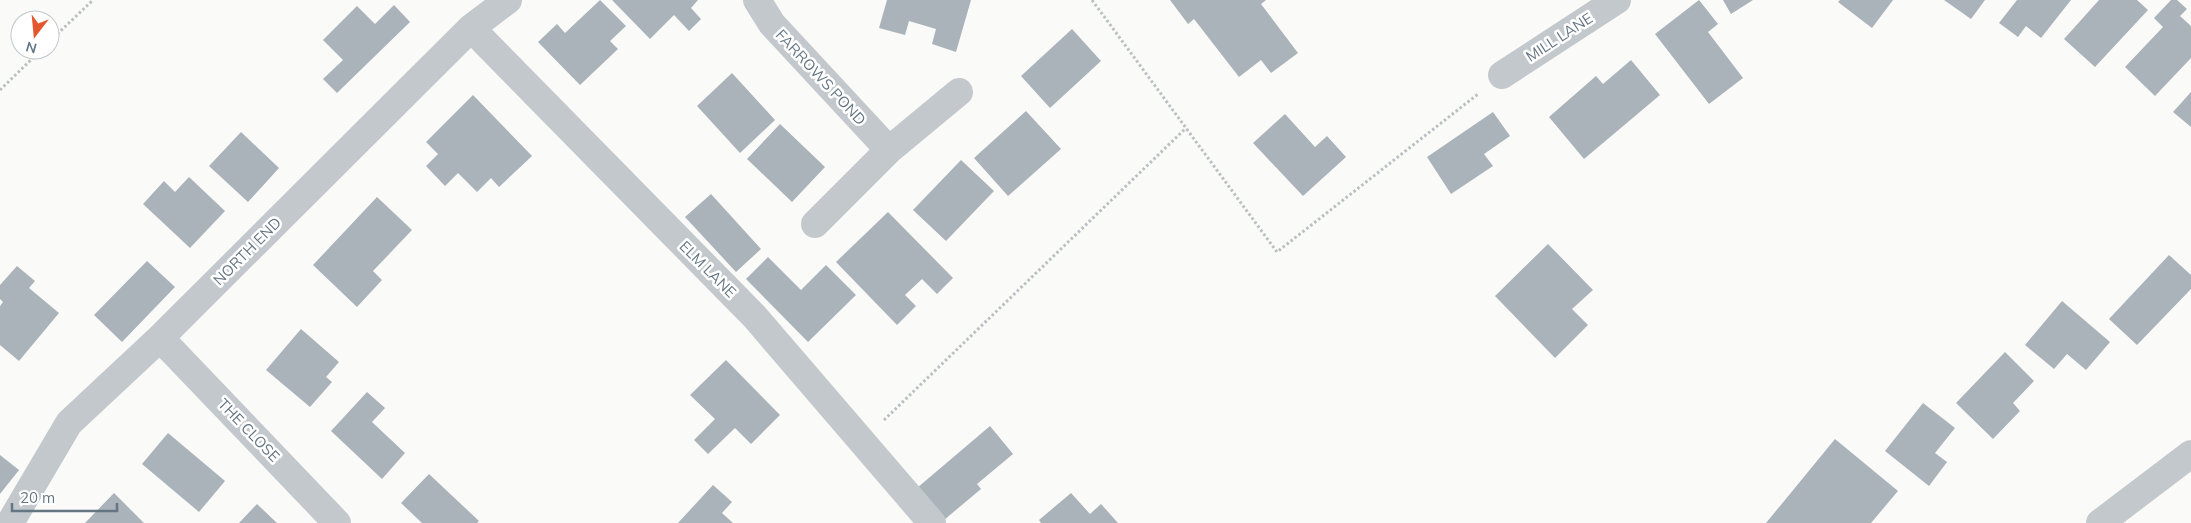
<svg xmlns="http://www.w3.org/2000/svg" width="2191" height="523" viewBox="0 0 2191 523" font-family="Mulish,sans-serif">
<rect width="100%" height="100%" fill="#fafaf8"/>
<path fill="#aab3b9" d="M600,0L626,26L610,41L618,49L580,85L538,42L557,24L565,33Z
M612,0H698L691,8L701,19L689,31L674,15L650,39Z
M887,0H971L956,52L932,44L936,29L909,21L905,35L879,28Z
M1170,0H1266L1261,4L1298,53L1271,73L1261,60L1239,77L1194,19L1188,24Z
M1699,0L1718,24L1708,32L1743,78L1709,104L1655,34Z
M1723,0H1753L1731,14Z
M1840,0H1893L1872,28L1838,2Z
M1944,0H1985L1971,19Z
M2017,0H2071L2041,38L2026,26L2018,37L1999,23Z
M2099,0H2137L2148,10L2095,67L2064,39Z
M2171,0H2177L2187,9L2180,16L2191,26V58L2155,96L2125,67L2163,27L2154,18Z
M394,5L410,22L337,93L323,79L343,60L323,40L357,6L375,24Z
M1072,29L1101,61L1050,108L1021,76Z
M1631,60L1660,95L1584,159L1549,117L1596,76L1603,84Z
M732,73L775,120L740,153L697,106Z
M2191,92V127L2173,112Z
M473,95L532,156L499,187L491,178L477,192L458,173L445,186L426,166L438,154L426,142Z
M1026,111L1061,149L1008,196L974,158Z
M1493,112L1510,136L1484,154L1493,166L1451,194L1427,157Z
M1285,114L1315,147L1327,136L1346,157L1303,196L1253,143Z
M780,124L825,167L792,202L747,159Z
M241,132L279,168L248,202L209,166Z
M961,160L994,191L946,241L913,210Z
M189,177L225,211L190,248L143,204L164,181L175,192Z
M711,194L761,249L736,272L685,217Z
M377,197L412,230L373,271L382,280L357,307L313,265Z
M888,212L953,278L937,294L922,279L905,295L916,306L897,325L836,262Z
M1548,244L1593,290L1572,309L1588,325L1555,358L1495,296Z
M2169,255L2191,275V289L2137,345L2109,319Z
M768,257L801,290L826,265L856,295L808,342L746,279Z
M147,261L175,287L122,342L94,315Z
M17,266L35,281L29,288L59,313L19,361L0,345V306L3,302L0,299V285Z
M2062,301L2110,342L2086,370L2067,354L2054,369L2025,345Z
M301,329L339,362L326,377L332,382L310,407L266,370Z
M2005,352L2034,381L2013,403L2020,411L1993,439L1956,403Z
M726,360L780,415L751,444L735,428L708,454L694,440L715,419L690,395Z
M367,392L385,408L372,422L405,453L382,479L331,431Z
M1923,403L1955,428L1935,453L1947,462L1929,486L1885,451Z
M990,426L1013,454L977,484L981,489L944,520L917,488Z
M168,433L225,481L199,512L142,464Z
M1835,439L1898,491L1871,523H1766Z
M0,455L19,470L0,494Z
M429,474L479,521L477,523H422L401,503Z
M713,485L732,502L722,513L733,523H678Z
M114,493L144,523H85Z
M1071,493L1090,514L1101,504L1118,523H1041L1039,520Z
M257,504L277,523H239Z"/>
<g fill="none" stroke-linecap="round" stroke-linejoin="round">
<path stroke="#bbbfc2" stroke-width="3" stroke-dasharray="2.5 2.5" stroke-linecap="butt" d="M1092,0L1277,252L1478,94
M50,41L93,0
M0,90L41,50
M884,420L1186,128"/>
<path stroke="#c3c8cc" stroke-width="28" d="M757,0L772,24L889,150
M471,28L755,317L932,523
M1502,75L1617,0
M815,224L889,150L959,92
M160,338L337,523
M10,523L69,423L160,338L471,28L508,0"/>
<path stroke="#c3c8cc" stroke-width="28" d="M2100,523L2191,454"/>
</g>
<g text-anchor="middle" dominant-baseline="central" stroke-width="5" stroke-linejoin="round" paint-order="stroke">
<g font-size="15" fill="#657683" stroke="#fff">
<text transform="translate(1559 37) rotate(-33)">MILL LANE</text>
<text transform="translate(821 77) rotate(47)">FARROWS POND</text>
<text transform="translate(247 251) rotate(-45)">NORTH END</text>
<text transform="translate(708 269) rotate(45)">ELM LANE</text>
<text transform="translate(249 430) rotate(46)">THE CLOSE</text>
</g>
</g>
<g transform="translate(35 35) rotate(196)"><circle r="24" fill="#ffffff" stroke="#c1c8cd"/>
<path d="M0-4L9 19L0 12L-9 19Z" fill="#e4572e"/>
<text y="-8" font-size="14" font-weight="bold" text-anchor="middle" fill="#657683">N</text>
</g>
<path d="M12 503v8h105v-8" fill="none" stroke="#657683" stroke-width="2.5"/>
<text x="20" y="503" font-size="15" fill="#657683" stroke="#ffffff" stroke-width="4" paint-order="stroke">20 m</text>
</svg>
